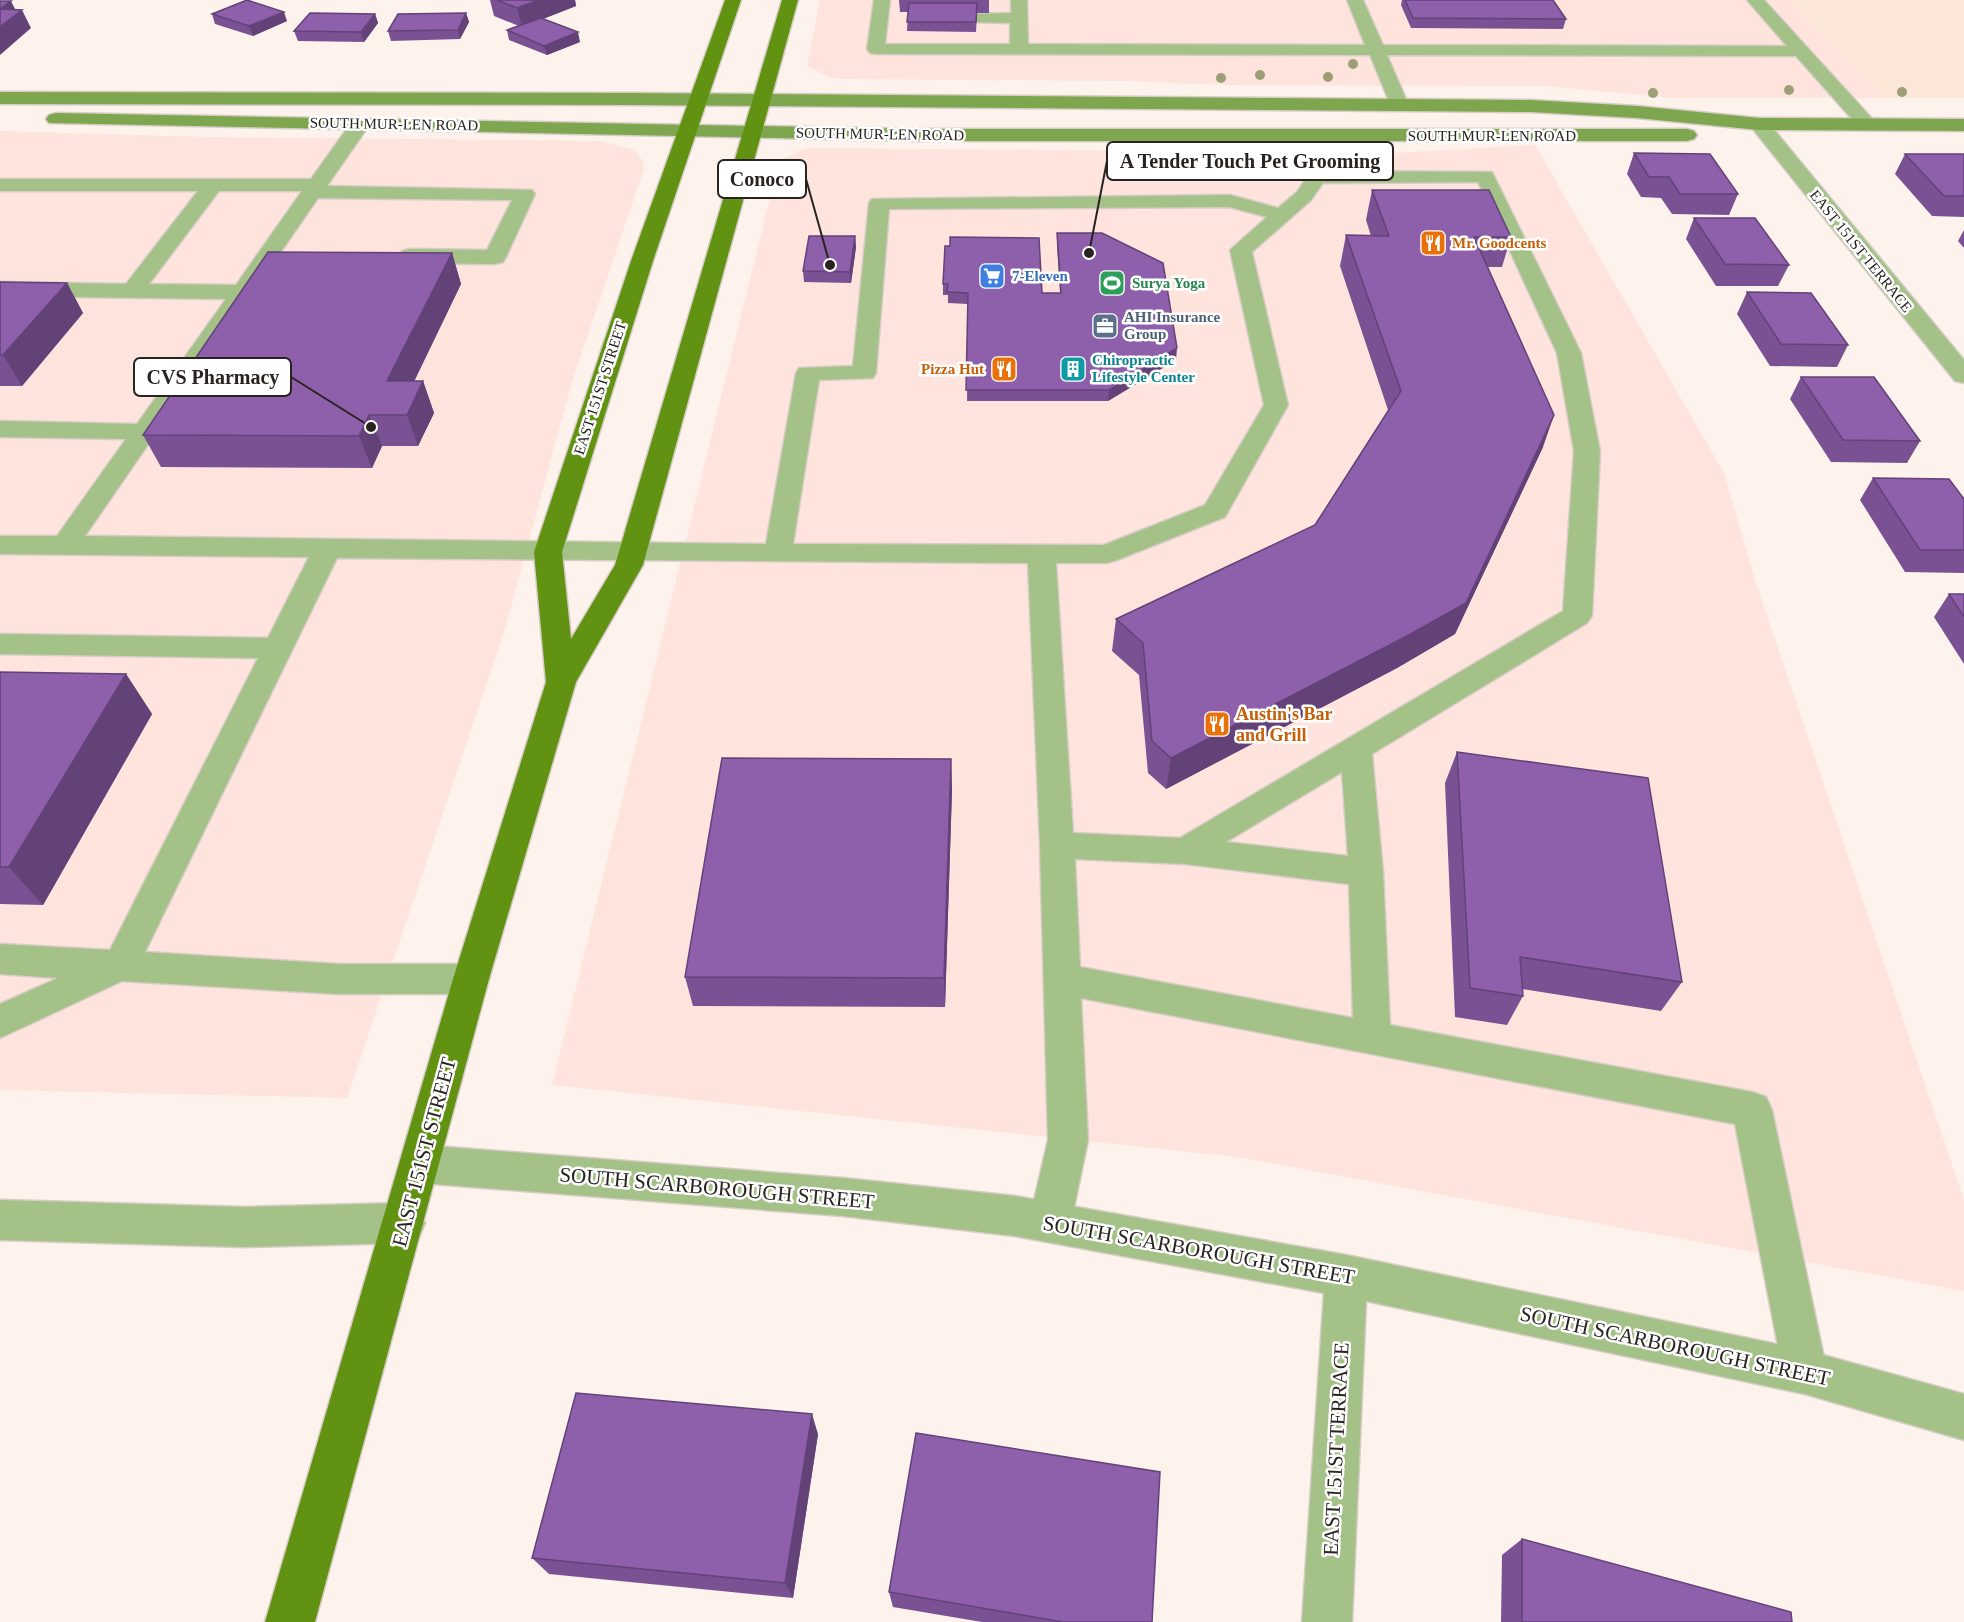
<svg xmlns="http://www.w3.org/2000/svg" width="1964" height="1622" viewBox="0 0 1964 1622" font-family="Georgia,serif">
<rect width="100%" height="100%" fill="#fdf2ec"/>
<path fill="#fee4dd" d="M820,0H1788L1882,98H1672L1545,86L1224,85L1129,81L841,79L828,77L807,66Z
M0,131L209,137L600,141L634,150L643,161L644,169L572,382L505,629L347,1098L0,1090Z
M1535,145L1724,473L1756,583L1964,1200V1291L1237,1157L552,1085L779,161L805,148L1391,153Z"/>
<path fill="#fbe6d8" d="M1788,0H1964V98H1882Z"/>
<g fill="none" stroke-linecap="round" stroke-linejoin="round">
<g stroke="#d7cdc7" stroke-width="3">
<path id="service" d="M874,0H890L885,44H1010V23L971,22L969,18L971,14L1011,13V0H1027L1028,44L1365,45L1347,0H1363L1383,45L1787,46L1747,0H1764L1877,124L1874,128H1860L1796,56L1387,55L1409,106L1407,110H1393L1391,106L1370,55L876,54L870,53L867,49Z
M360,118L367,120L370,124L327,186L532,190L535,194L506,257L503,262L495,264L410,263L402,261L399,256L402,251L410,249L487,250L512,200L318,198L85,536L766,544L796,373L799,368L853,366L869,203L872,199L1230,195L1278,208L1297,192L1307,177L1294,136L1297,132H1311L1314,136L1325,171L1492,172L1581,353L1600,451L1592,616L1587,623L1372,754L1383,872L1390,1025L1752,1092L1766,1097L1772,1110L1827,1372L1821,1388L1805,1394L1789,1388L1783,1372L1735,1124L1081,998L1088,1140L1071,1222L1065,1236L1050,1242L1035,1236L1029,1222L1048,1140L1040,845L1028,563L337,558L145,952L338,964H471L484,968L489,979L484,990L471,994H338L122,981L0,1038V1004L58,978L0,974V944L110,950L258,658L0,654V634L268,638L309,557L0,554V536H57L126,439L0,437V421L137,424L226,299L0,296V282L126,284L198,191H0V179H311L353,120ZM1478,182L1557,353L1574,451L1563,611L1180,838L1073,833L1056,563H1107L1117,560L1225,517L1288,405L1252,252L1311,200L1323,183ZM219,191H302L236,285L149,284ZM1229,207L1267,217L1230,250L1264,405L1205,505L1104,545L793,544L819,380L873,378L876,373L889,209ZM1342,772L1348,856L1226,842ZM1075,859L1185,864L1349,884L1353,1018L1080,967Z
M0,1200L244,1207L404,1203L419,1209L425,1223L419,1237L404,1243L244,1247L0,1240Z"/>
</g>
<g stroke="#d7cdc7" stroke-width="3">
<path id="minor" d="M1759,118L1766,120L1964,360V383L1955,381L1752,128L1749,124L1752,120Z
M421,1145L843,1178L1015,1196L1346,1255L1805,1350L1964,1394V1440L1805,1394L1366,1301L1352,1622H1302L1324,1293L1015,1236L843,1216L421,1183L407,1177L401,1164L407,1151Z"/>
</g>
<g stroke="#d7cdc7" stroke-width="3">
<path id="secondary" d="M0,92L634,93L1531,100L1637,106L1759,118L1964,119V131L1759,130L1637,118L1531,112L634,105L0,104Z
M56,113L919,129H1687L1694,131L1697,135L1694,139L1687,141H919L49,123L46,119L49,115Z"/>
</g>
<g stroke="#d7cdc7" stroke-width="3">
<path id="primary" d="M725,0H741L653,261L562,552L571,639L615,565L782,0H798L643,565L576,682L489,979L315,1622H265L453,979L546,682L534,552L631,261Z"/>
</g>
<use href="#service" fill="#a4c188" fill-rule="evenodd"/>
<use href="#minor" fill="#a4c188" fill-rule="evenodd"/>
<use href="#secondary" fill="#7da64f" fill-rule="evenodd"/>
<use href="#primary" fill="#619211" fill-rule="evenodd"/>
</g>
<g fill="#9d9f76">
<circle cx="1353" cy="64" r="5"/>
<circle cx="1260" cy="75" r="5"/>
<circle cx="1328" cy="77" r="5"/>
<circle cx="1221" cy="78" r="5"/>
<circle cx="1789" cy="90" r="5"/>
<circle cx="1902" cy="92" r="5"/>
<circle cx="1653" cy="93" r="5"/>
</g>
<path fill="#7a5293" d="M490,0H575L576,6L543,19L580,42L547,55L509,40L507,30L519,26L494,16Z
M899,0H989V13H977L976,32L907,31L908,12H900Z
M1402,0H1553L1566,19L1563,29L1411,28L1401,5Z
M466,13L469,22L460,39L391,41L388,31Z
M212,14L287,21L253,36L215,24Z
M375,14L378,23L364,42L298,41L294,31Z
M1634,153L1738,194L1729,215L1672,214L1661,198L1641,197L1627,174Z
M1905,154H1964V217L1932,216L1895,174Z
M1372,190L1511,237L1502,267H1488L1543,447L1455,634L1397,668L1166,789L1148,773L1139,675L1112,651L1116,619L1315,525L1388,410L1340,266L1346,235L1371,236L1366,220Z
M1694,218L1789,265L1778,286H1716L1686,239Z
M1964,230V248L1958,241Z
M1057,233L1176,360L1108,401H967L968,304L948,303V295H943V284L1042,293H1060L1057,244Z
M855,236L856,247L851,283L804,282L803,271Z
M452,253L461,284L414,381H423L434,413L418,446H382L372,468L161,467L143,435Z
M0,282L67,283L83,313L22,386H0Z
M1747,292L1848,345L1837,367L1770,366L1737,314Z
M1801,377L1920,441L1907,463L1831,462L1790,399Z
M1873,478L1964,499V573L1905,572L1860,500Z
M1949,594H1964V664L1934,617Z
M0,672L126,674L152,714L43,905L0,904Z
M1457,752L1682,982L1661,1011L1522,989L1523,996L1507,1025L1455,1017L1445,783Z
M951,759L952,790L945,1007L693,1006L685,977Z
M818,1434L793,1598L549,1574L532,1558Z
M1522,1539L1792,1622H1501L1502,1555Z
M889,1592L1152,1622H982L893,1607Z"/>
<path fill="#634278" d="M539,0H575L576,6L522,27L517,8Z
M11,1L17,13L22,10L31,28L0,55V9Z
M284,12L287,21L253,36L249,26Z
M466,13L469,22L460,39L458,30Z
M375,14L378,23L364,42L361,32Z
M578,32L580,42L547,55L544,46Z
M855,236L856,247L851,283L850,272Z
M452,253L461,284L399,413L387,381Z
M67,283L83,313L22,386L3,355Z
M1177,348L1176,360L1108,401L1109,390Z
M423,381L434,413L418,446L407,415Z
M369,415L382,446L372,468L359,436Z
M1554,415L1543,447L1455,634L1397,668L1166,789L1171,758Z
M126,674L152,714L43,905L9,867Z
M951,759L952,790L945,1007L944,978Z
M812,1414L818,1434L793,1598L785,1583Z"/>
<path fill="#8e5fab" stroke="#634278" stroke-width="1.5" d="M247,0L284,12L249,26L212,14Z
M497,0H539L517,8Z
M1405,0H1553L1566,19L1413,18Z
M0,1H11L0,9Z
M909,3H977L976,22H907Z
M0,9L22,10L0,27Z
M310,13L375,14L361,32L294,31Z
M466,13L458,30L388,31L398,14Z
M541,18L578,32L544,46L507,30Z
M1634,153L1710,154L1738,194H1680L1669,177H1649Z
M1905,154H1964V196H1944Z
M1372,190H1489L1511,237H1474L1554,415L1466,603L1407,636L1171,758L1152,741L1143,643L1116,619L1315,525L1401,391L1346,235L1389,236Z
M1694,218H1755L1789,265L1725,264Z
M1057,233H1102L1163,263L1177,348L1109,390H966L968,293L947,292L948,284H943L945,246H950V237L1039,238L1042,293H1061Z
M809,236H855L850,272L803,271Z
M268,252L452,253L387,381H423L407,415H369L359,436L143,435Z
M0,282L67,283L3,355H0Z
M1747,292L1811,293L1848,345L1781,344Z
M1801,377H1874L1920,441L1843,440Z
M1873,478L1949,479L1964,499V550H1920Z
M1949,594H1964V617Z
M0,672L126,674L9,867H0Z
M1457,752L1648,778L1682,982L1520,957L1523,996L1470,988Z
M722,758L951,759L944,978L685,977Z
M576,1393L812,1414L785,1583L532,1558Z
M916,1433L1160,1472L1152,1622H1063L889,1592Z
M1522,1539L1791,1612L1792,1622H1522Z"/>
<defs>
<g id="restaurant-square" transform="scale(1.35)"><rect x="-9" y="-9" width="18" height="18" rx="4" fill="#e8710a" stroke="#fff"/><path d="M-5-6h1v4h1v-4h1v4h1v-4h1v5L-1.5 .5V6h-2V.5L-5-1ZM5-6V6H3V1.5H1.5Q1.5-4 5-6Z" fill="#fff"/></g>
<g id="supermarket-square" transform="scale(1.35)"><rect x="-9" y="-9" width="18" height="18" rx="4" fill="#3f7fe0" stroke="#fff"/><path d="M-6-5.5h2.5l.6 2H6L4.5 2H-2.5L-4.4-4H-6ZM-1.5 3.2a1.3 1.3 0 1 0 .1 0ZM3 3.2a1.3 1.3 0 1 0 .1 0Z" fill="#fff"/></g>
<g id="stadium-square" transform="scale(1.35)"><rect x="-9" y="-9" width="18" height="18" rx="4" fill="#2e9e5b" stroke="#fff"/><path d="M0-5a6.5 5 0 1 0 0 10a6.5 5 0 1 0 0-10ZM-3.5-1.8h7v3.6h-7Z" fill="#fff"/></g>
<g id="office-square" transform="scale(1.35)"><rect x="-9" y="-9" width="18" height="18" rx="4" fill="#5c6f8a" stroke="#fff"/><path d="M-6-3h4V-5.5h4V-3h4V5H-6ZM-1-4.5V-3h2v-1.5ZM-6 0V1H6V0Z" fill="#fff"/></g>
<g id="building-square" transform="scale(1.35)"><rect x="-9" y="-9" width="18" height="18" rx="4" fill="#0f9aa8" stroke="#fff"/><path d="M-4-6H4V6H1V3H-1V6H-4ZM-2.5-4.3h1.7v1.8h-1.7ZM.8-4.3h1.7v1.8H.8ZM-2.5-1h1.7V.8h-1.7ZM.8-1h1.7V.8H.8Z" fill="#fff"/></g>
</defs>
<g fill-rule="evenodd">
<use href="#restaurant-square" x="1433" y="243"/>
<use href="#supermarket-square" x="992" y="276"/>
<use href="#stadium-square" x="1112" y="283"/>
<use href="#office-square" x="1105" y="326"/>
<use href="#restaurant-square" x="1004" y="369"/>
<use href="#building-square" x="1073" y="369"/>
<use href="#restaurant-square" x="1217" y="724"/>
</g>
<g text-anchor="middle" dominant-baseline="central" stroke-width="5" stroke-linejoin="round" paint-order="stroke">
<g font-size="15" fill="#282320" stroke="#fff">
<text transform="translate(394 124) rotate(1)">SOUTH MUR-LEN ROAD</text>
<text transform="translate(880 134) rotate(1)">SOUTH MUR-LEN ROAD</text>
<text x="1492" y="136">SOUTH MUR-LEN ROAD</text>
<text transform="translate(1861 251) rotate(51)">EAST 151ST TERRACE</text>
<text transform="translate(600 388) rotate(-72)">EAST 151ST STREET</text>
</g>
<g font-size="15" font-weight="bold" fill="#c56008" stroke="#fff" text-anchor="start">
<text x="1452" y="243">Mr. Goodcents</text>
<text x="984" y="369" text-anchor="end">Pizza Hut</text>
</g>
<g font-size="15" font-weight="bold" fill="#366cbe" stroke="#fff" text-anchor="start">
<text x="1012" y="276">7-Eleven</text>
</g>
<g font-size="15" font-weight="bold" fill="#27864d" stroke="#fff" text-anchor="start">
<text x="1132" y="283">Surya Yoga</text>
</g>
<g font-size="15" font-weight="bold" fill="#4e5e75" stroke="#fff" text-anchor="start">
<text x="1124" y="317">AHI Insurance<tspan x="1124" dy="17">Group</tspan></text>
</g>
<g font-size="15" font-weight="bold" fill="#0d838f" stroke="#fff" text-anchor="start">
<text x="1092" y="360">Chiropractic<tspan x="1092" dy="17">Lifestyle Center</tspan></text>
</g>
<g font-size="18" font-weight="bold" fill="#c56008" stroke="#fff" text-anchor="start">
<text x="1236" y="714">Austin's Bar<tspan x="1236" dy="21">and Grill</tspan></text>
</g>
<g font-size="21" fill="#282320" stroke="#fff">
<text transform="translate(424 1152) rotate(-75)">EAST 151ST STREET</text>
<text transform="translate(717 1188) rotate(5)">SOUTH SCARBOROUGH STREET</text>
<text transform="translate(1199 1250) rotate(10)">SOUTH SCARBOROUGH STREET</text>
<text transform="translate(1675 1346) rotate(12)">SOUTH SCARBOROUGH STREET</text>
<text transform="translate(1336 1449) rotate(-87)">EAST 151ST TERRACE</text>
</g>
</g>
<path fill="none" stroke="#282320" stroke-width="2" d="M1089 253L1107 161M830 265L806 179M371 427L291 377"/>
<g fill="#282320" stroke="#fff" stroke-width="2">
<circle cx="1089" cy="253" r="6"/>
<circle cx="830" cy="265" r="6"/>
<circle cx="371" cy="427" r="6"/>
</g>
<g fill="#fff" stroke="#282320" stroke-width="2">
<rect x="1107" y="142" width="286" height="38" rx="6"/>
<rect x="718" y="160" width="88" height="38" rx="6"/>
<rect x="134" y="358" width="157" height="38" rx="6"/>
</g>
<g font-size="20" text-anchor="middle" font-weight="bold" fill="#282320">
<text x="1250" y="168">A Tender Touch Pet Grooming</text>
<text x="762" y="186">Conoco</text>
<text x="213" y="384">CVS Pharmacy</text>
</g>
</svg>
